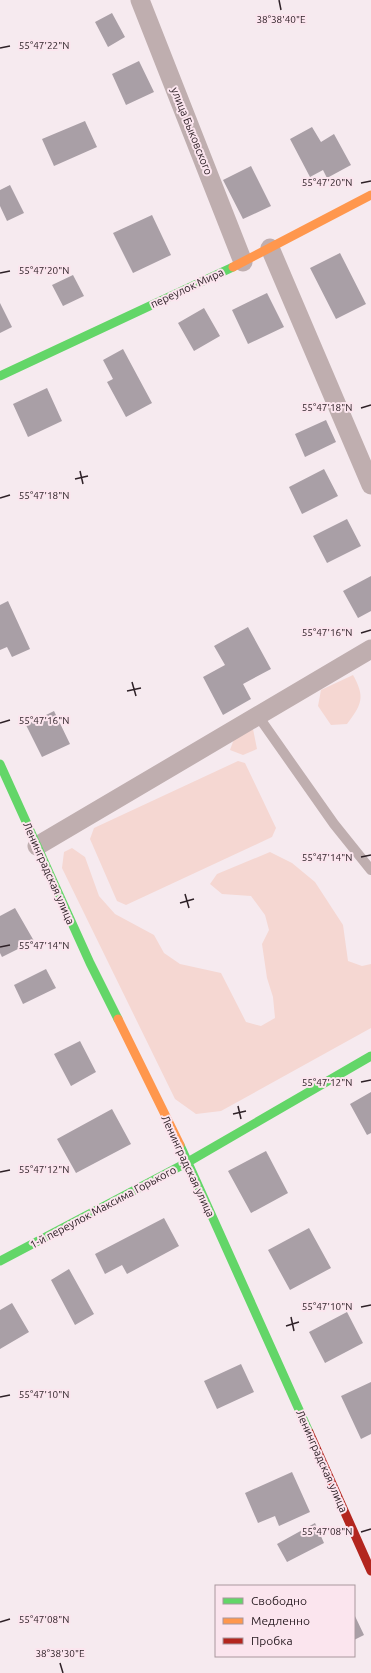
<svg xmlns="http://www.w3.org/2000/svg" width="371" height="1673" viewBox="0 0 371 1673" font-family="Ubuntu,sans-serif">
<rect width="100%" height="100%" fill="#f6eaef"/>
<path fill="#f5d7d2" d="M353,675C366,698 361,705 347,724L331,725L318,706L321,690Z
M253,729L257,749L243,755L230,750L234,739Z
M238,761L245,763L276,828L272,837L126,905L117,901L90,839L94,828Z
M72,848L85,857L99,896L115,914L154,935L164,953L180,964L221,973L246,1022L261,1026L275,1018L273,997L267,978L262,944L269,930L265,915L251,896L222,894L210,884L217,874L270,852L292,863L315,882L343,925L348,961L362,966L371,964V1028L221,1111L196,1114L175,1099L62,868L64,852Z"/>
<path fill="#a99fa6" d="M112,13L125,37L108,47L95,22Z
M139,61L154,92L126,105L112,74Z
M85,121L97,147L54,166L42,139Z
M312,127L321,142L334,134L351,165L327,178L323,170L310,177L290,139Z
M251,166L271,206L243,219L223,180Z
M10,185L24,213L7,221L0,206V190Z
M152,215L171,255L133,273L113,233Z
M340,253L366,304L336,319L310,268Z
M73,275L84,296L63,306L52,285Z
M267,293L284,327L248,344L232,310Z
M0,303L12,327L0,333Z
M204,308L220,336L194,351L178,323Z
M123,349L152,403L126,417L107,382L113,379L103,360Z
M47,388L62,421L28,437L13,404Z
M326,420L336,442L305,457L295,434Z
M324,469L338,496L302,514L289,487Z
M347,519L361,546L327,563L313,536Z
M371,576V611L358,618L343,591Z
M8,601L30,649L12,657L7,647L0,650V605Z
M248,627L271,669L243,684L251,699L223,715L203,677L225,665L214,646Z
M54,711L70,744L42,757L26,725Z
M15,908L34,941L2,957L0,953V916Z
M46,969L56,988L23,1004L14,985Z
M80,1041L96,1072L71,1086L54,1054Z
M371,1092V1133L367,1135L350,1104Z
M112,1109L131,1144L76,1173L57,1139Z
M266,1151L288,1193L251,1213L228,1171Z
M164,1218L179,1246L127,1274L122,1265L105,1274L95,1254Z
M309,1228L331,1268L290,1290L268,1250Z
M69,1269L94,1314L75,1325L51,1280Z
M12,1303L29,1332L0,1349V1310Z
M347,1312L363,1343L325,1363L309,1332Z
M241,1364L254,1392L217,1409L204,1381Z
M371,1382V1434L361,1439L341,1396Z
M292,1472L310,1512L279,1526L275,1516L258,1523L245,1493Z
M315,1523L324,1543L287,1562L277,1544Z
M354,1614L364,1635L354,1640Z"/>
<g fill="none" stroke-linecap="round" stroke-linejoin="round">
<path stroke="#bfaeaf" stroke-width="10" d="M258,716L334,824L371,870"/>
<path stroke="#bfaeaf" stroke-width="19" d="M140,0L243,262
M270,248L371,485
M37,846L371,649"/>
<path stroke="#63d668" stroke-width="9" d="M0,376L233,267
M0,764L90,963L118,1019
M180,1145L309,1432
M0,1261L188,1162L371,1056"/>
<path stroke="#ff974d" stroke-width="9" d="M233,267L371,195
M118,1019L180,1145"/>
<path stroke="#b3261e" stroke-width="9" d="M309,1432L371,1571"/>
</g>
<path fill="none" stroke="#2e2127" stroke-width="1.5" d="M279,0L281,10M0,48L10,46M361,183L371,181M0,273L10,271M361,408L371,405M80,471L83,484M75,479L88,476M0,498L10,495M361,633L371,630M132,682L136,696M127,691L141,688M0,723L10,720M361,857L371,855M185,894L189,908M180,903L194,899M0,947L10,945M361,1082L371,1080M238,1106L241,1119M233,1114L246,1111M0,1172L10,1170M361,1307L371,1305M291,1317L294,1331M286,1326L299,1322M0,1397L10,1395M361,1532L371,1529M0,1622L10,1619M60,1663L63,1673"/>
<g text-anchor="middle" dominant-baseline="central" stroke-width="4" stroke-linejoin="round" paint-order="stroke">
<g font-size="11" fill="#2e2127" stroke="#fbe5ee">
<text transform="translate(192 131) rotate(68)">улица Быковского</text>
<text transform="translate(187 288) rotate(-25)">переулок Мира</text>
<text transform="translate(49 873) rotate(66)">Ленинградская улица</text>
<text transform="translate(188 1166) rotate(65)">Ленинградская улица</text>
<text transform="translate(103 1207) rotate(-28)">1-й переулок Максима Горького</text>
<text transform="translate(322 1461) rotate(66)">Ленинградская улица</text>
</g>
</g>
<g font-size="10" text-anchor="middle" fill="#2e2127" stroke="#fbe5ee" stroke-width="4" stroke-linejoin="round" paint-order="stroke">
<text x="281" y="23">38°38'40"E</text>
<text x="44" y="49">55°47'22"N</text>
<text x="327" y="186">55°47'20"N</text>
<text x="44" y="274">55°47'20"N</text>
<text x="327" y="411">55°47'18"N</text>
<text x="44" y="499">55°47'18"N</text>
<text x="327" y="636">55°47'16"N</text>
<text x="44" y="724">55°47'16"N</text>
<text x="327" y="861">55°47'14"N</text>
<text x="44" y="949">55°47'14"N</text>
<text x="327" y="1086">55°47'12"N</text>
<text x="44" y="1173">55°47'12"N</text>
<text x="327" y="1310">55°47'10"N</text>
<text x="44" y="1398">55°47'10"N</text>
<text x="327" y="1535">55°47'08"N</text>
<text x="44" y="1623">55°47'08"N</text>
<text x="60" y="1657">38°38'30"E</text>
</g>
<rect x="215" y="1585" width="140" height="72" fill="#fbe5ee" stroke="#a9979e"/>
<rect x="223" y="1598" width="20" height="6" fill="#63d668" stroke="#a9979e"/>
<text x="251" y="1605" font-size="12" fill="#2e2127">Свободно</text>
<rect x="223" y="1618" width="20" height="6" fill="#ff974d" stroke="#a9979e"/>
<text x="251" y="1625" font-size="12" fill="#2e2127">Медленно</text>
<rect x="223" y="1638" width="20" height="6" fill="#b3261e" stroke="#a9979e"/>
<text x="251" y="1645" font-size="12" fill="#2e2127">Пробка</text>
</svg>
